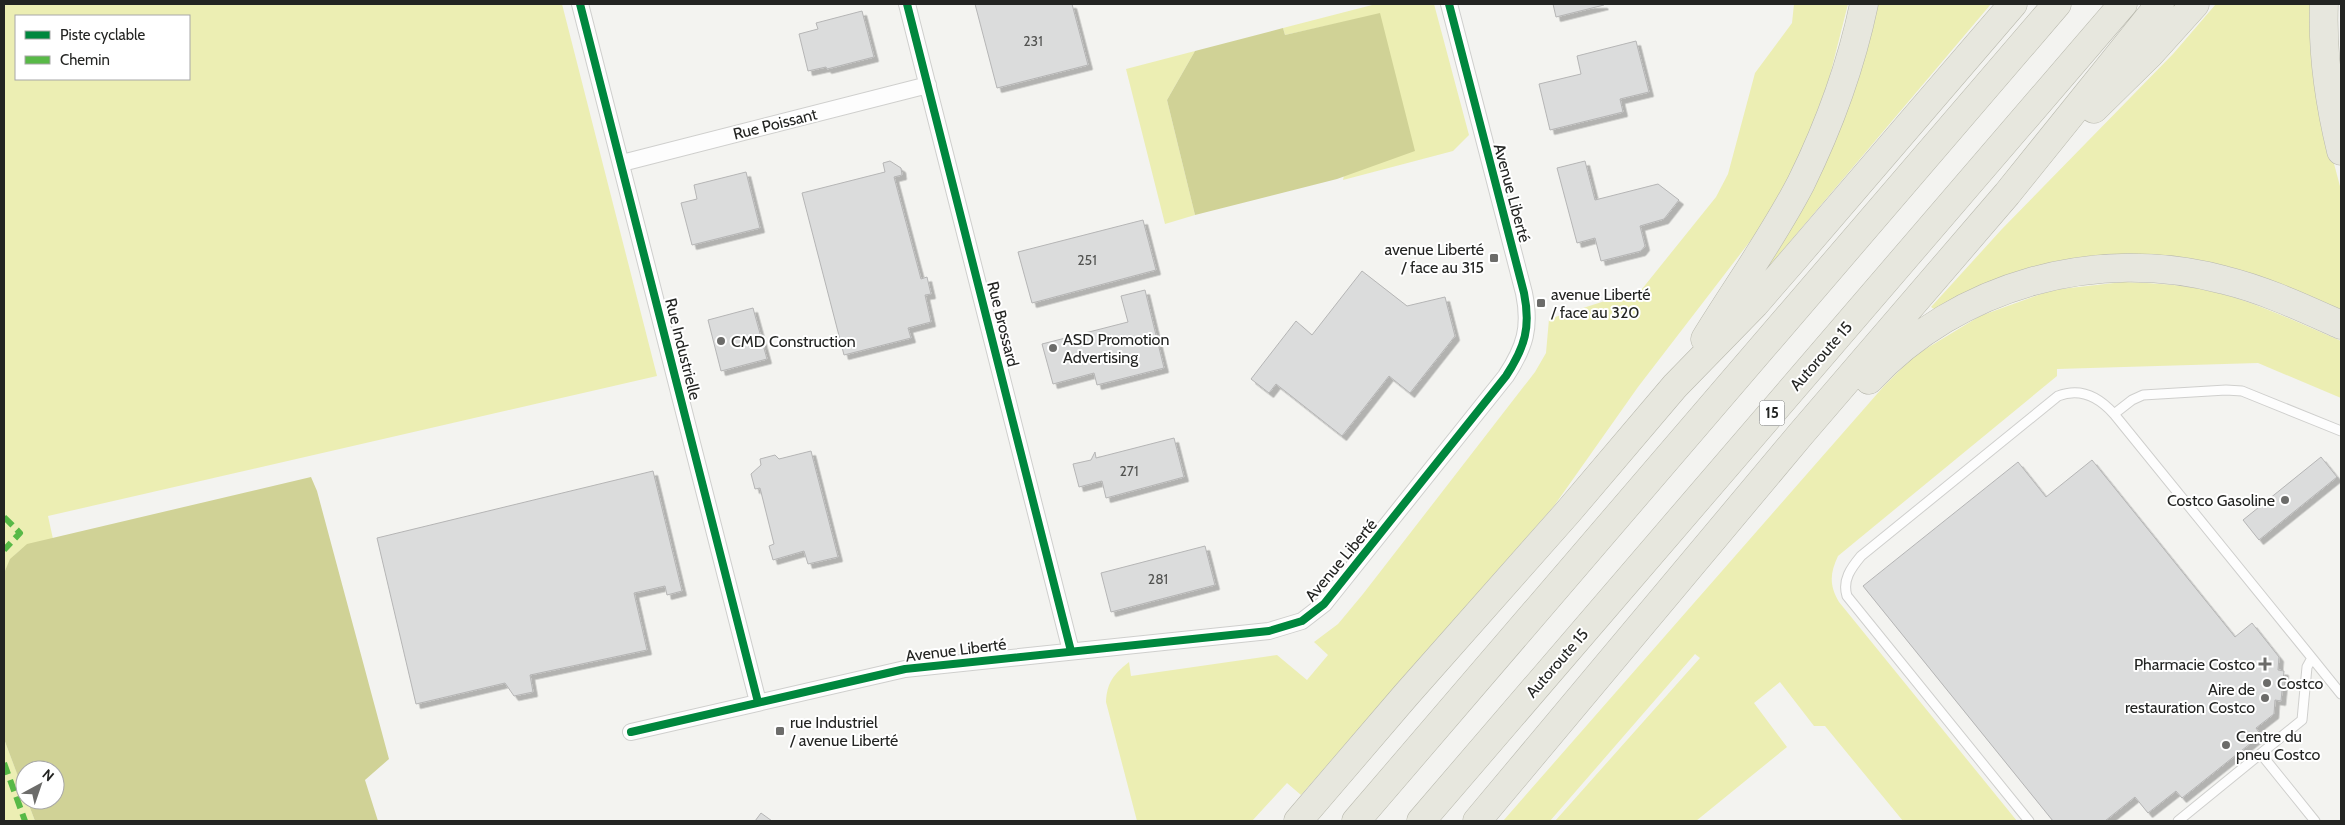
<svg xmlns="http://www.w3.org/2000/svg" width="2345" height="825" viewBox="0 0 2345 825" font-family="Cabin,sans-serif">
<defs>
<filter id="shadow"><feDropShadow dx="4.5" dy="4.5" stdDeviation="0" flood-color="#0004"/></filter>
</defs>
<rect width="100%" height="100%" fill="#f3f3f0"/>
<path fill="#eceeb3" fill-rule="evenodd" d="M4,4H562L657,376L48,516L53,539C27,544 16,547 4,573ZM16,16H189V79H16Z
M1376,4H1434L1469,135L1453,151L1343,180L1380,14L1285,35L1283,28Z
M1794,4H1848L1829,79L1810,131L1788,182L1761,227L1638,387L1554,506L1301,795L1287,783L1252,821H1137L1106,702C1107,682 1114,674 1129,662L1131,676L1277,655L1307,680L1328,655L1314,642L1338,624L1363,594L1535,372L1546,353L1549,319L1642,289L1716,197L1728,174L1755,73L1792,23Z
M1874,4H1991L1754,284Z
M2216,4H2313L2324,126L2341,190V314L2165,260L1937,311L1931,307L2002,229L2173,54Z
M1195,51L1167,100L1195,215L1165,224L1126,69Z
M2123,282C2147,283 2172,284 2196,288C2246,297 2294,321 2341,341V398L2258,363L2057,369V376L1838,556C1830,573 1829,585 1839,602L2017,821H1903L1825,726H1814L1780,682L1754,703L1787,747L1696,821H1555L1700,658L1695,654L1550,821H1503L1884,386L1914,356L1980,316L2052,290Z
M4,739L35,821H4Z"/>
<path fill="#d0d296" d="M1380,13L1415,151L1337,179L1195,215L1167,100L1195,51L1283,28L1285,35Z
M311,477L317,491L389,759L365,780L378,821H35L27,800H55V770H25V795L4,739V573L10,559L27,544Z"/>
<path fill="#dbdcdc" stroke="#b5b5b5" filter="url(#shadow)" d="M975,4H1072L1088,65L997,88Z
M1553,4H1603L1604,5L1556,17Z
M862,11L874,57L827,69L826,67L808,71L799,34L818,29L816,23Z
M1636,41L1649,92L1620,99L1623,112L1550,130L1539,84L1581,74L1577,56Z
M890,161L901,168L902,175L894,177L921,279L927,277L931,294L925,295L931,322L908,328L911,338L844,355L802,193L885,172L883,163Z
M1585,161L1595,200L1658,184L1679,200L1664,219L1640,226L1645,246L1641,251L1601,261L1595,238L1577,243L1557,168Z
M746,172L760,228L692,245L681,203L697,199L694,185Z
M1143,220L1156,270L1032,303L1018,252Z
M1362,271L1407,306L1445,297L1455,336L1410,393L1389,376L1342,436L1276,384L1269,393L1251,379L1296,321L1312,335Z
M1145,290L1164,368L1097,385L1094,373L1053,384L1042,344L1128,322L1121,296Z
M753,308L767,359L721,371L708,320Z
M1174,438L1184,477L1106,498L1102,481L1079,487L1073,464L1091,460L1095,452L1096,458Z
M811,451L838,557L808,564L804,551L773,560L769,546L774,544L760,488L755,489L751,474L761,465L760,459L775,455L779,459Z
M2321,457L2337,477L2259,540L2243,520Z
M2092,460L2235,637L2252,623L2279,657L2278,670L2284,671L2281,701L2275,700L2274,714L2256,728L2261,735L2182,798L2176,791L2148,813L2135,797L2105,821H2053L1863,586L2018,462L2046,497Z
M653,471L682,591L667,595L665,586L634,593L647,650L530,675L533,692L514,696L505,683L416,704L377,538Z
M1205,546L1215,585L1111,612L1101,573Z
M761,813L772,821H755Z"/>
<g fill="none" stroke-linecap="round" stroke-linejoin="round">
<g stroke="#cfcfcd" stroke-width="11">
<path id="lane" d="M2312,658L2341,694
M2261,754L2315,821
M2029,821L1847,596C1842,580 1851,568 1861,556L2058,396C2081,387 2099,397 2114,414
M2178,821L2302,720L2307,667L2312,658L2114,414L2132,400L2143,395L2226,390L2242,391L2341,431"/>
</g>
<g stroke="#cfcfcd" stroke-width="18">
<path id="street" d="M580,4L758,702
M907,4L1071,651
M622,163L928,85
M631,732L905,669L1269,631L1302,621L1324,604L1506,376C1525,347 1531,327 1524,293L1449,4"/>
</g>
<g stroke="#b8b8ad" stroke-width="29">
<path id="highway" d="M2324,4C2322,54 2329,102 2341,151
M2094,109L2149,55L2195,4
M1705,339C1737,287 1773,237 1801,183C1829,126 1851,66 1864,4
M1869,380C1958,284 2098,246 2224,280C2265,290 2303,308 2341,325
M1298,821L1406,695L1568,512L1675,386L1755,304L1794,259L2013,4
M1356,821L2057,4
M1421,821L2123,4
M1477,821L1800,435L2007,194L2160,4"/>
</g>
<use href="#lane" stroke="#fdfdfd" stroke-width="9"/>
<use href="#street" stroke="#fdfdfd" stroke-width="16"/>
<use href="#highway" stroke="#e7e7de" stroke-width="28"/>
<path stroke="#58b947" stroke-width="6" stroke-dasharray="12 6" stroke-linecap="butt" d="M4,517L20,533L4,550
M4,763L25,821"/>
<g stroke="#fff" stroke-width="11">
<path id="cycleway" d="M580,4L758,702
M907,4L1071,651
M631,732L905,669L1269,631L1302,621L1324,604L1506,376C1525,347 1531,327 1524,293L1449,4"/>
</g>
<use href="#cycleway" stroke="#00873e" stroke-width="8"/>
</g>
<g fill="#6c6c6a" stroke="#fff" stroke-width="2">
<rect x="1489" y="253" width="10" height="10" rx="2.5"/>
<rect x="1536" y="298" width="10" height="10" rx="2.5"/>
<circle cx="721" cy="341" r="5"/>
<circle cx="1053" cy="348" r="5"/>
<circle cx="2285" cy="500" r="5"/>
<path d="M2262.5 656.5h5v5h5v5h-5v5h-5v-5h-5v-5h5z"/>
<circle cx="2267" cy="683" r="5"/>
<circle cx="2265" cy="698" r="5"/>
<rect x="775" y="726" width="10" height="10" rx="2.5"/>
<circle cx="2226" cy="745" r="5"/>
</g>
<g text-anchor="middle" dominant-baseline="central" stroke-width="4" stroke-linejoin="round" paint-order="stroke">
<g font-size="14" fill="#515250">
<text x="1033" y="41">231</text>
<text x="1087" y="260">251</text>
<text x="1129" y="471">271</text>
<text x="1158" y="579">281</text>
</g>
<rect fill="#fff" stroke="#656664" stroke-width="1" x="1759.5" y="400.5" width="25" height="25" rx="4"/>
<g font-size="15" font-weight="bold" fill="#232422">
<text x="1772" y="413">15</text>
</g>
<g font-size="16" fill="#232422" stroke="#fff">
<text transform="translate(775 124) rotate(-14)">Rue Poissant</text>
<text transform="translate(1512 193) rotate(75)">Avenue Liberté</text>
<text transform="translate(1003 324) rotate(76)">Rue Brossard</text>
<text transform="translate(683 349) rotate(76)">Rue Industrielle</text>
<text transform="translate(1821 356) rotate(-49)">Autoroute 15</text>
<text transform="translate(1341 560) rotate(-50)">Avenue Liberté</text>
<text transform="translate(956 650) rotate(-7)">Avenue Liberté</text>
<text transform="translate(1557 663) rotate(-49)">Autoroute 15</text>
</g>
<g font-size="16" fill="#232422" stroke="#fff" text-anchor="start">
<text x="1484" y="249" text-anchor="end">avenue Liberté<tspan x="1484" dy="18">/ face au 315</tspan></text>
<text x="1551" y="294">avenue Liberté<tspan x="1551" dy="18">/ face au 320</tspan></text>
<text x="1063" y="339">ASD Promotion<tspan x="1063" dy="18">Advertising</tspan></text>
<text x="731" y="341">CMD Construction</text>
<text x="2275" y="500" text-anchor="end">Costco Gasoline</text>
<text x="2255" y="664" text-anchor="end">Pharmacie Costco</text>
<text x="2277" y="683">Costco</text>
<text x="2255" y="689" text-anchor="end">Aire de<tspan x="2255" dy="18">restauration Costco</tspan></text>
<text x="790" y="722">rue Industriel<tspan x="790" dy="18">/ avenue Liberté</tspan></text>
<text x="2236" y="736">Centre du<tspan x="2236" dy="18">pneu Costco</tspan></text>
</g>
</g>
<rect width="2345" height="825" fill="none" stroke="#232422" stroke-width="10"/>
<rect x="15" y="15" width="175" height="65" fill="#ffffff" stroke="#a7a7a7"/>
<rect x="25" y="31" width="25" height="8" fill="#00873e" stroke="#a7a7a7"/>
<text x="60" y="40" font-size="15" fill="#232422">Piste cyclable</text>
<rect x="25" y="56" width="25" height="8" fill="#58b947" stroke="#a7a7a7"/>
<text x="60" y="65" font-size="15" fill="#232422">Chemin</text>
<g transform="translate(40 785) rotate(40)"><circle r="24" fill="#ffffff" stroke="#a7a7a7"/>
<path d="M0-4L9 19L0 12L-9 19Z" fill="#6c6c6a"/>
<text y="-8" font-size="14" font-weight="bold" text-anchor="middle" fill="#232422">N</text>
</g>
</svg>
